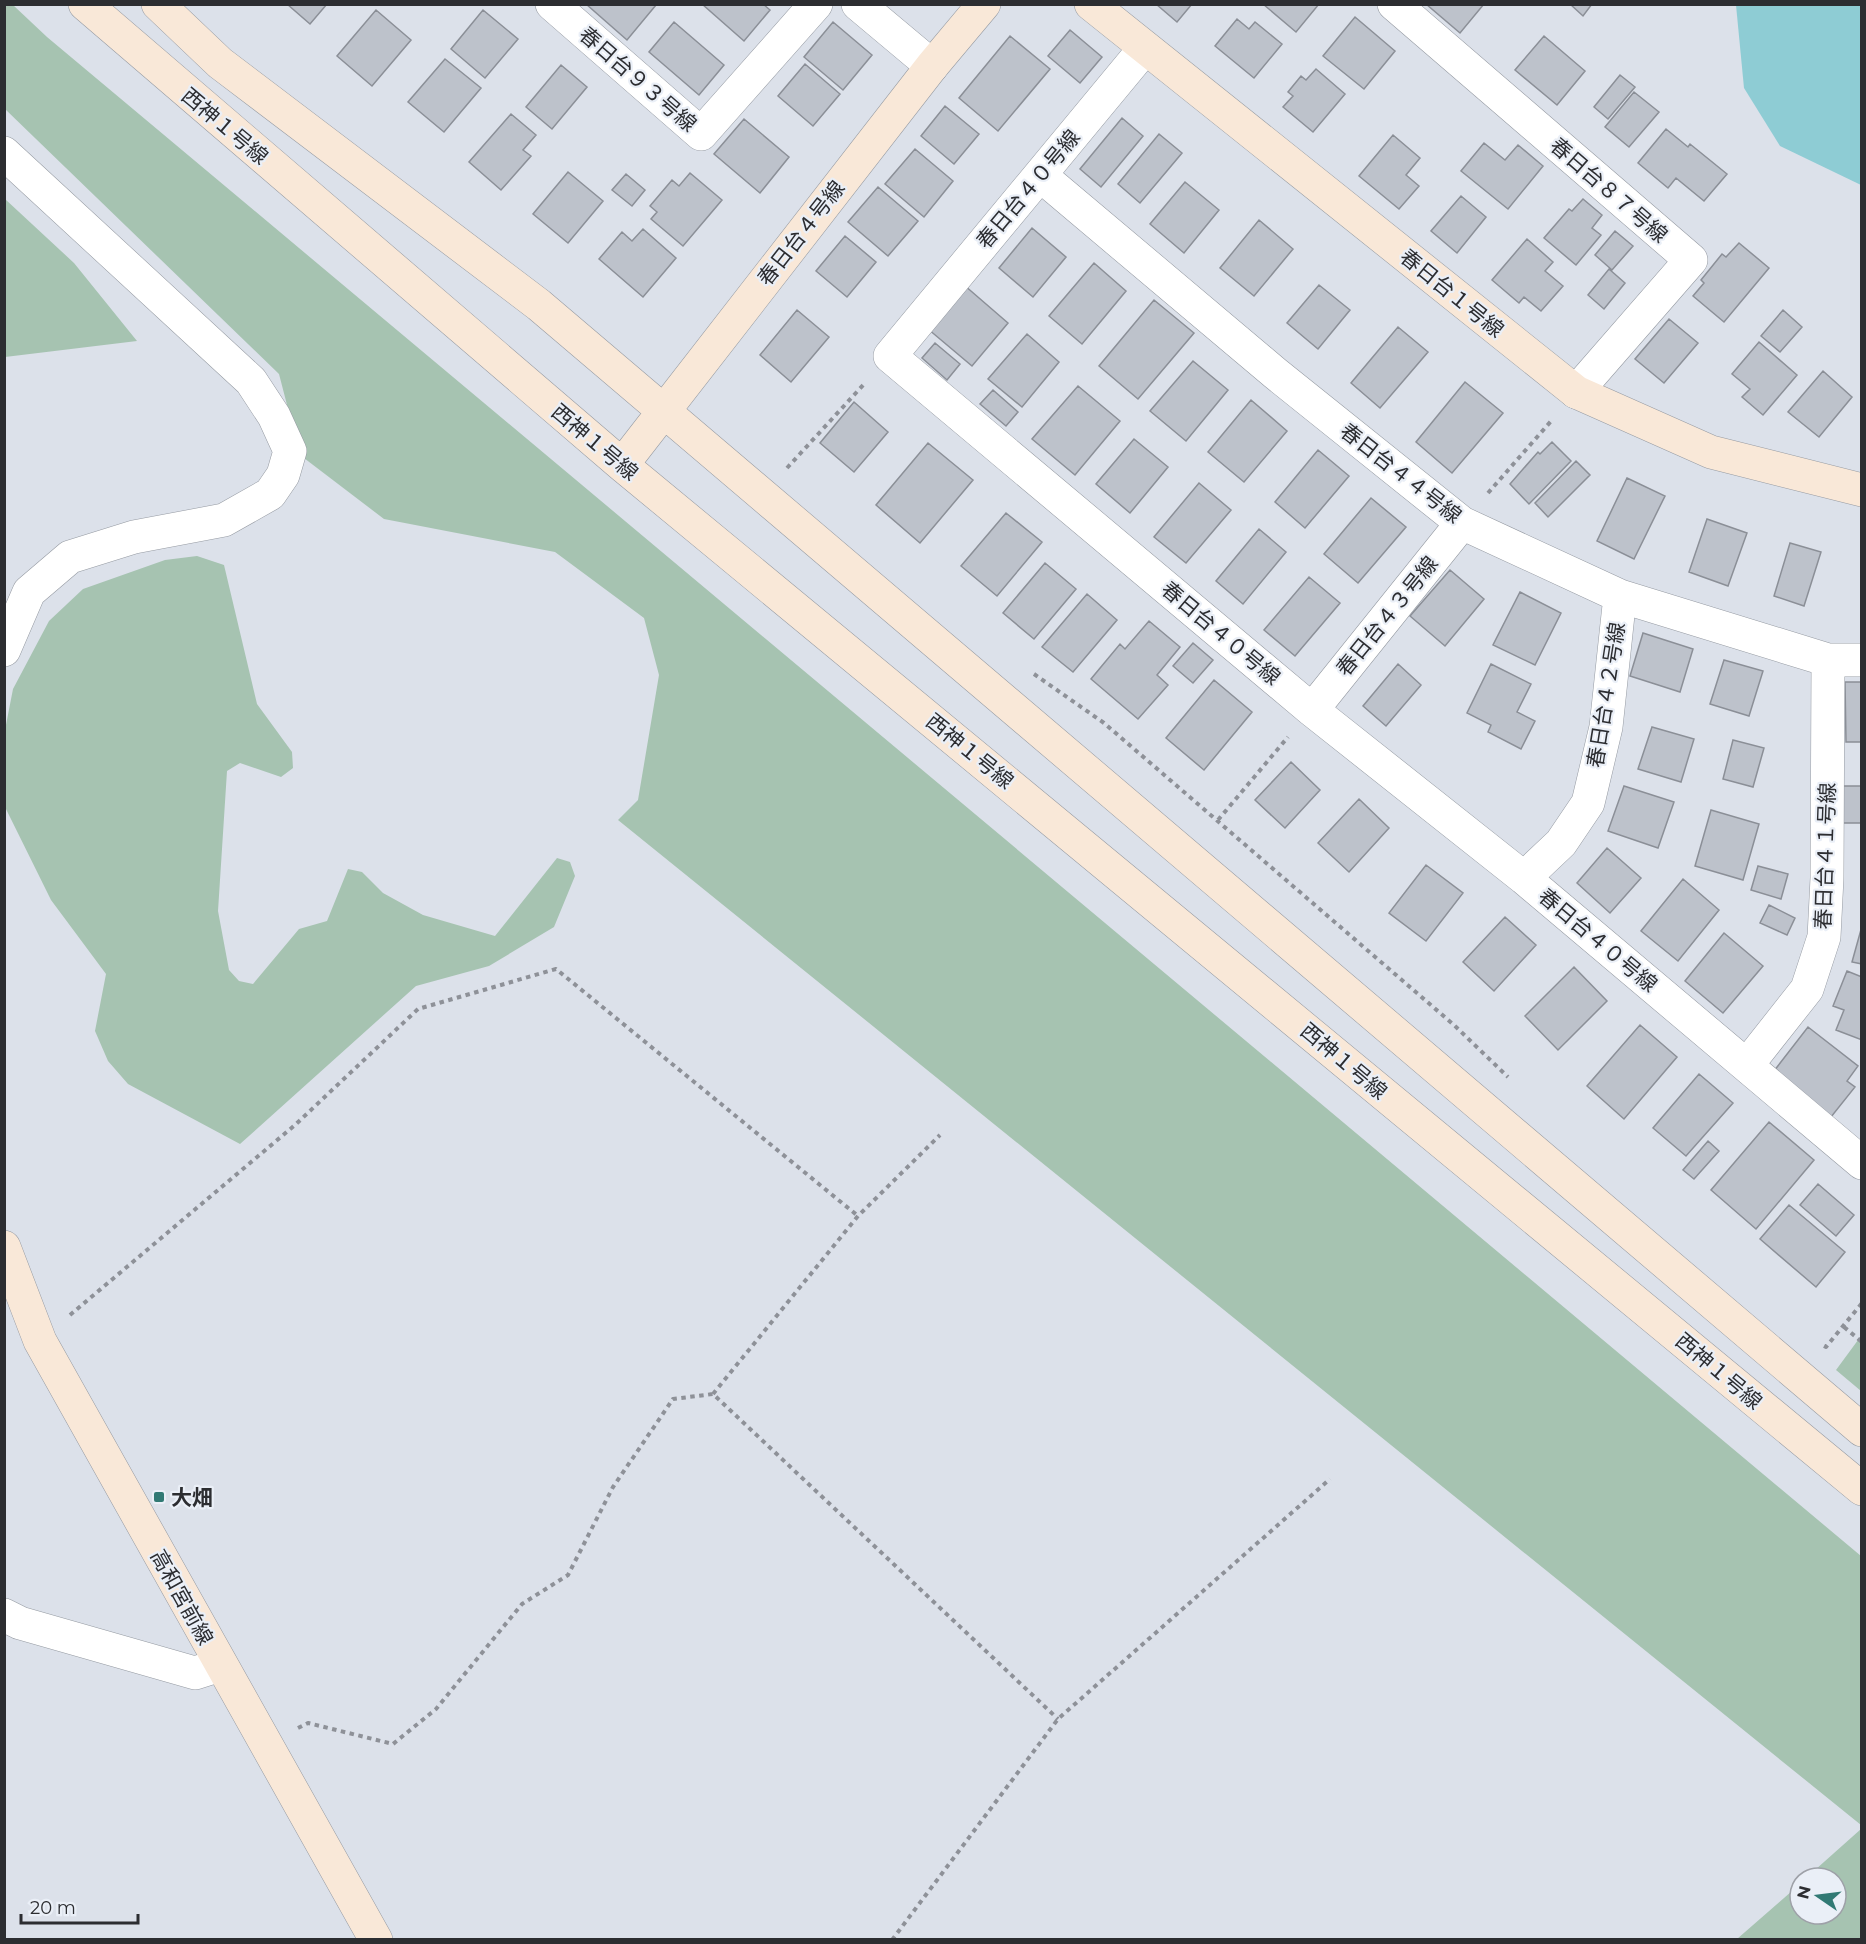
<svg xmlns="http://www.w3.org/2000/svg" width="1866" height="1944" viewBox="0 0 1866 1944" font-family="Montserrat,'Noto Sans JP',sans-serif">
<rect width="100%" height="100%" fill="#dce1ea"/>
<path fill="#a6c3b1" d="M4,5H13L47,37L1861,1556V1825L618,820L638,800L659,675L644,618L555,552L384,519L300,455L279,374L5,109Z
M5,199L74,263L137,341L5,357Z
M197,556L224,565L257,704L292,752L293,768L281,777L240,763L227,771L218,911L229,970L239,981L253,984L299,929L327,921L348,869L362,872L383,893L423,915L495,936L557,858L570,862L575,876L554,927L489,966L416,986L240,1144L128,1084L108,1061L95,1031L106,974L51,900L5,807V730L13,689L49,621L83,589L165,560Z
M1861,1336V1391L1836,1370Z
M1861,1829V1939H1737L1800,1884V1914H1836V1878H1806Z"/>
<path fill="#8eccd4" d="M1736,5H1861V185L1780,146L1744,88Z"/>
<path fill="#bdc2cb" stroke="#8b8f97" stroke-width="1.5" d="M287,4H327L310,24Z
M586,4H655L656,5L627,40Z
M702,4H763L770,10L744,41Z
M1156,4H1192L1177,22Z
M1263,4H1319L1296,32Z
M1426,4H1484L1460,33Z
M1570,4H1592L1583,16Z
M376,10L411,40L372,86L337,56Z
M483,10L518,39L485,78L451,49Z
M1355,17L1395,51L1364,89L1323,56Z
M1237,19L1249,29L1255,22L1282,44L1254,78L1215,46Z
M674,22L724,65L699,95L649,52Z
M833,22L872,55L843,90L804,57Z
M1070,30L1102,57L1080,83L1048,56Z
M1010,36L1050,69L998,131L959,98Z
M1544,36L1585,71L1557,105L1515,70Z
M445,59L481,88L444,132L408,102Z
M805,64L840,94L813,126L778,96Z
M561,65L587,87L552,129L526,107Z
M1316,69L1345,94L1313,132L1283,107L1293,96L1288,92L1301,76L1306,80Z
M1620,75L1635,87L1608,119L1594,107Z
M1634,92L1659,112L1629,147L1605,127Z
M945,106L979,134L954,164L921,136Z
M511,114L536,135L523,150L531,156L501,190L469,162Z
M1122,118L1143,136L1101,187L1080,169Z
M744,119L789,157L760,193L714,154Z
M1666,129L1688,147L1690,144L1727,174L1704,201L1676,178L1668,188L1638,163Z
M1159,134L1182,153L1140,203L1118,184Z
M1393,135L1420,158L1406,175L1419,186L1399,209L1359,176Z
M1484,143L1505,160L1518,145L1543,166L1508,209L1461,171Z
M915,149L953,181L924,217L885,184Z
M568,172L603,201L568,243L533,214Z
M690,173L722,200L683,246L651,219L657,212L650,206L672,180L679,186Z
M626,174L645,190L632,206L612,190Z
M1185,182L1219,210L1184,253L1150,224Z
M878,187L918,221L888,256L848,222Z
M1461,196L1486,217L1457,253L1431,231Z
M1583,199L1602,215L1592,228L1601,235L1576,265L1544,238L1569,209L1572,211Z
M1259,220L1293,249L1254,296L1220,268Z
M1032,228L1066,257L1033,297L999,268Z
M643,229L676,258L643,297L599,259L622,232L632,241Z
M1615,231L1633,246L1612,270L1595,255Z
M845,236L876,262L847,297L816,271Z
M1527,239L1553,262L1545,271L1563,286L1541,311L1524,297L1519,303L1492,280Z
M1739,243L1769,268L1724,322L1693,296L1704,283L1701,280L1722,254L1726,257Z
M1094,263L1126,291L1082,344L1049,316Z
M1609,269L1625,283L1604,309L1588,295Z
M964,285L1008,323L972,366L928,329Z
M1319,285L1350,310L1318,349L1287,323Z
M1154,300L1194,333L1138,399L1099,366Z
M797,310L829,337L791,382L760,355Z
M1783,310L1802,327L1780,352L1761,336Z
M1669,319L1698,343L1664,383L1635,359Z
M1398,327L1428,352L1380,408L1351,383Z
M1027,334L1059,362L1022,407L988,379Z
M1759,342L1797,375L1763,415L1742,397L1750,389L1732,374Z
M935,343L960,364L947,380L922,358Z
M1193,361L1228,390L1186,441L1150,411Z
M1823,371L1852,397L1819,437L1788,412Z
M1465,382L1503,413L1452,473L1416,442Z
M1078,386L1120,421L1075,475L1032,439Z
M993,390L1018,412L1006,426L980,404Z
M1251,400L1287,431L1244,482L1208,452Z
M854,402L888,432L854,472L820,443Z
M1134,439L1168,467L1130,513L1096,484Z
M1552,442L1571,461L1529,504L1510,484L1538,452L1540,454Z
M928,443L973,480L920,543L876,505Z
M1318,450L1349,476L1305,528L1275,502Z
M1576,461L1590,475L1548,517L1535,503Z
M1627,478L1665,496L1634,559L1597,541Z
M1199,483L1231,510L1186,563L1154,537Z
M1371,498L1406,527L1358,583L1324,554Z
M1006,513L1042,542L997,596L961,566Z
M1707,519L1747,533L1728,586L1689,572Z
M1259,529L1286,552L1243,604L1216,581Z
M1790,543L1821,552L1804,606L1774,596Z
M1045,563L1076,589L1034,639L1003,613Z
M1450,570L1484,599L1445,646L1410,616Z
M1309,577L1340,603L1295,656L1264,630Z
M1520,592L1561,613L1535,665L1493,645Z
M1087,594L1117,620L1073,672L1042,647Z
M1149,621L1180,647L1157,675L1168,685L1138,719L1091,679L1120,644L1125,649Z
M1643,633L1693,649L1680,692L1630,676Z
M1193,643L1213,660L1193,683L1173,666Z
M1724,660L1763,671L1749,716L1710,704Z
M1398,664L1421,685L1386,726L1363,706Z
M1491,664L1531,684L1517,712L1535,721L1521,749L1488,732L1491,725L1467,713Z
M1214,680L1252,712L1204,770L1166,738Z
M1845,682H1862V742H1846Z
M1652,727L1694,739L1681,782L1638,769Z
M1733,740L1764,748L1753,787L1723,779Z
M1291,762L1320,790L1285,828L1255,800Z
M1624,786L1674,802L1658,848L1608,831Z
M1840,786H1862V823H1841Z
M1359,799L1389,828L1349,872L1318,843Z
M1711,810L1759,824L1743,880L1695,866Z
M1607,848L1641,878L1610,913L1577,883Z
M1426,865L1463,893L1426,941L1389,913Z
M1758,866L1788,874L1781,899L1751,890Z
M1683,879L1719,910L1678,961L1641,931Z
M1769,905L1795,918L1787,935L1760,923Z
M1505,917L1536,945L1494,991L1463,962Z
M1862,926V964L1852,962Z
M1724,933L1763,966L1723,1013L1685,981Z
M1574,967L1607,1001L1558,1050L1525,1016Z
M1847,971L1862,977V1040L1836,1030L1844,1010L1833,1006Z
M1640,1025L1677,1057L1624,1119L1587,1086Z
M1808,1027L1858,1066L1847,1081L1855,1087L1831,1117L1774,1071Z
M1699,1074L1733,1103L1686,1156L1653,1128Z
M1769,1122L1814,1160L1756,1229L1711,1190Z
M1708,1141L1719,1151L1694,1179L1683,1170Z
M1818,1184L1854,1215L1836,1236L1800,1205Z
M1789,1205L1845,1252L1816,1287L1760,1239Z"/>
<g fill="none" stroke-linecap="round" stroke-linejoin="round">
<g stroke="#959aa2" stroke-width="34">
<path id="street" d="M552,4L701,134L816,4
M858,4L932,66
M1394,4L1691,260L1576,392
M1145,48L890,356L1312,710L1524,878L1862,1163
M4,153L251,381L274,416L290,451L283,475L270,494L224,520L134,537L70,557L29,592L4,650
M1040,175L1275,373L1462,523L1620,596L1828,660H1862
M1312,710L1462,523
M1524,878L1561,843L1588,803L1606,727L1620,596
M1747,1065L1807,989L1824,937L1827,878L1828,660
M4,1615L20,1623L195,1673L220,1665"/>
</g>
<g stroke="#959aa2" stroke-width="34">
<path id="secondary" d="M85,4L622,465L1862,1489
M158,4L220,63L539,305L1862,1430
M1091,4L1576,392L1711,452L1862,490
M622,465L932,66L984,4
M4,1247L40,1341L376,1940"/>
</g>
<path stroke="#8e9198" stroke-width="4" stroke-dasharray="4.5 4.5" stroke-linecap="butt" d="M787,468L865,383
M1488,493L1552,420
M1034,674L1104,723L1454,1025L1508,1077
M1218,820L1288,737
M70,1315L295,1125L418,1009L556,969L858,1216
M1844,1327L1862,1342
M1824,1346L1826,1347L1862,1303
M713,1394L858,1216L940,1135
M298,1728L308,1723L393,1744L436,1709L522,1604L568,1575L613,1487L673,1399L713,1394L1058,1719
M892,1940L1058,1719L1330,1479"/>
<use href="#street" stroke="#fff" stroke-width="33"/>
<use href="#secondary" stroke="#f9e8d8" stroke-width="33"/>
</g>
<rect fill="#317974" stroke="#eaeff7" stroke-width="2" x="153" y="1491" width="12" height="12" rx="3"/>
<g text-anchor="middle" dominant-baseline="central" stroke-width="4.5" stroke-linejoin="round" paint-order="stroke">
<g font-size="21" fill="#2c2d31" stroke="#eaeff7">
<text transform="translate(638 79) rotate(41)">春日台９３号線</text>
<text transform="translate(225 126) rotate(40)">西神１号線</text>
<text transform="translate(1028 189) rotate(-50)">春日台４０号線</text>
<text transform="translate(1609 190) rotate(41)">春日台８７号線</text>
<text transform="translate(801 233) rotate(-52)">春日台４号線</text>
<text transform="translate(1452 293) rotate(39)">春日台１号線</text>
<text transform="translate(595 442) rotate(40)">西神１号線</text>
<text transform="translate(1401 473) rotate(38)">春日台４４号線</text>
<text transform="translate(1387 616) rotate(-51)">春日台４３号線</text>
<text transform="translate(1221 633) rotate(40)">春日台４０号線</text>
<text transform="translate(1606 695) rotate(-81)">春日台４２号線</text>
<text transform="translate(970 751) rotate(39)">西神１号線</text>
<text transform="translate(1825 856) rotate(-88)">春日台４１号線</text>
<text transform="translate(1598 940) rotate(40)">春日台４０号線</text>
<text transform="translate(1344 1061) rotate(40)">西神１号線</text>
<text transform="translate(1719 1371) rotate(40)">西神１号線</text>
<text transform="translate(182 1597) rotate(61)">高和宮前線</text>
</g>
<g font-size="21" font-weight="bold" fill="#2c2d31" stroke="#eaeff7" text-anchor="start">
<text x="171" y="1497">大畑</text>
</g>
</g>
<rect width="1866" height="1944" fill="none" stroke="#2c2d31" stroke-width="12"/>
<g transform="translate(1818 1896) rotate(284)"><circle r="28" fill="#eaeff7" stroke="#9ea1a8" stroke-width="1.5"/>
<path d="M0-4.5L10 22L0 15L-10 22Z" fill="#317974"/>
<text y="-9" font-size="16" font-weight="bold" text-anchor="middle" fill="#2c2d31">N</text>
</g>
<path d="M21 1914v9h117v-9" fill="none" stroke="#2c2d31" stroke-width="3"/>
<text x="30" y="1914" font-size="18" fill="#2c2d31" stroke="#eaeff7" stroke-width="4.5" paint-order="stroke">20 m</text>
</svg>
